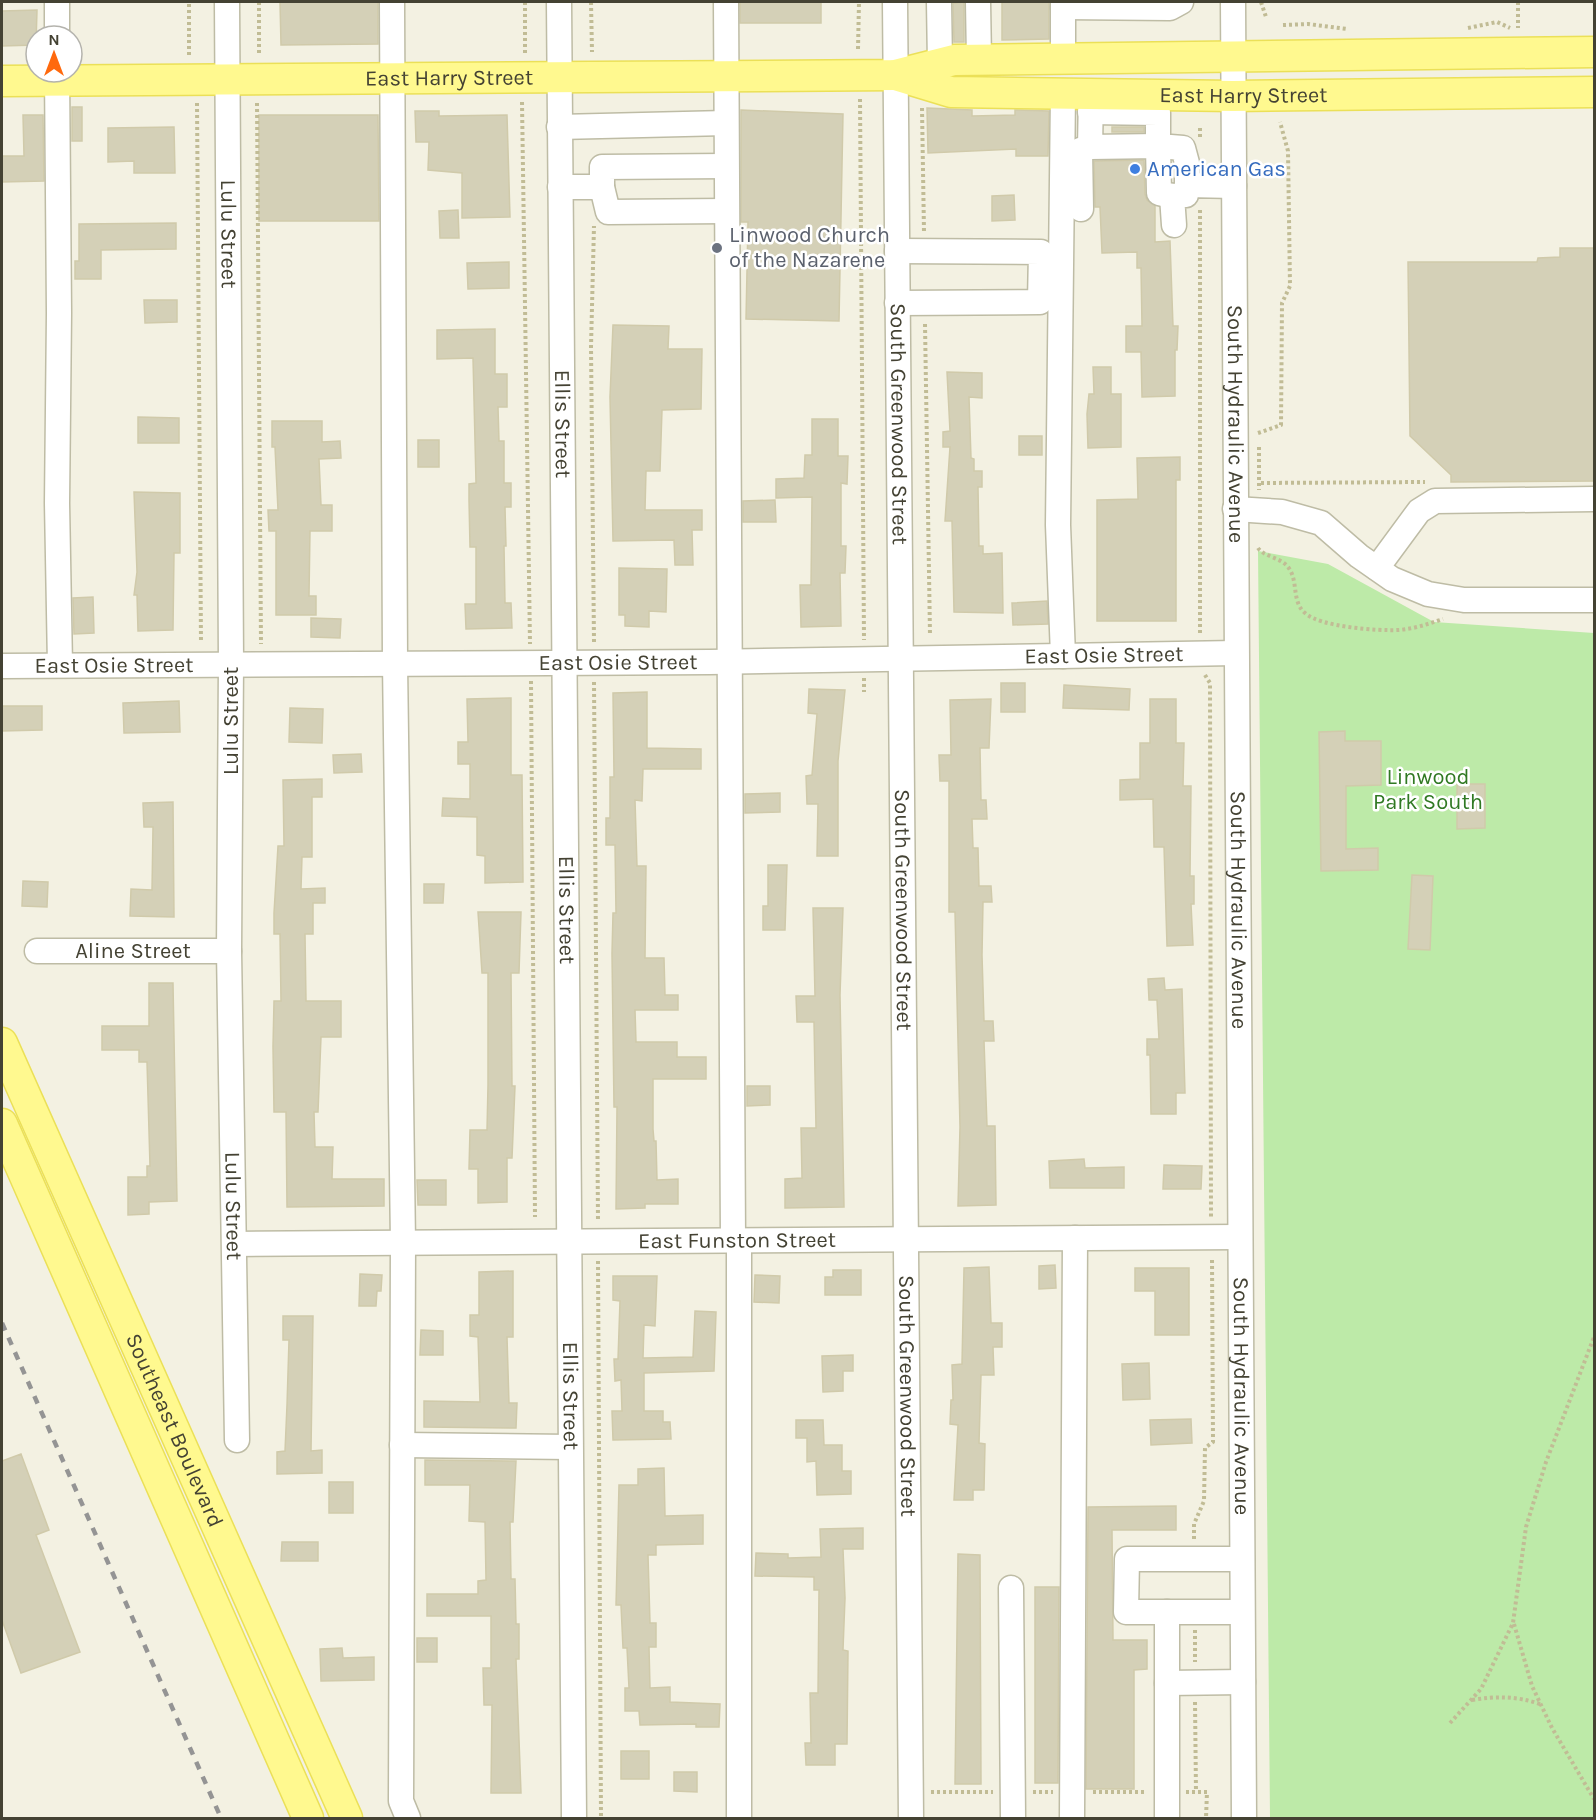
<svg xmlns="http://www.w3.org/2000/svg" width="1596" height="1820" viewBox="0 0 1596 1820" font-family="Karla,sans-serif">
<rect width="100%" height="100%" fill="#f3f1e2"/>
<path fill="#bdeaa8" d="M1258,551L1328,564L1434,622L1594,633V1818H1270Z"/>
<path fill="#d4d0b7" stroke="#d0caaa" stroke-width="1.5" d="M280,2H378V44L281,45Z
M740,2H821V23H740Z
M964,2V42H954L953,3Z
M1002,2H1049V39L1002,40Z
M37,10L36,45L2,46V11Z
M72,107H82V141H72Z
M927,108L972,110V116L1015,115V110L1049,111L1048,156H1016V149L928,153Z
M741,110L843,114L839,321L746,319L748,222H741Z
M415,111H439V116L507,115L510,217L462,218V173L428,170L429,142H416Z
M23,115H43L44,181L2,182V156H24Z
M259,115H378L379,221H259Z
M174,127L175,173H134V161L108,162V128Z
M1112,127H1144V132H1112Z
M1144,160L1145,194L1147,200L1155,206V242L1170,241L1173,326H1178L1177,350H1175V396L1142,397L1141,352H1126V326H1142L1141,268H1137V252L1102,253L1100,207H1095L1094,161Z
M1014,195L1015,220L992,221V196Z
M458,210L459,238H440L439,211Z
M176,223V249L101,250V279H75V261H79V224Z
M1560,248H1594V481L1451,482V475L1410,436L1408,262H1537L1538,258L1560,257Z
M509,262V288L468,289L467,263Z
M144,300H177V322L145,323Z
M613,325L669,326L668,349H702L701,409L662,410L660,471H646L645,510H702V530H692L693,565H675L674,540L613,541L610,397Z
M495,329V374H507V407H498L499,441H504V483H511V507H505L506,546H504L505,603H511L512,628L466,629L465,604H476V547H470L469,500V484L476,483L473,358L437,359V330Z
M1093,367H1111V394H1121V447L1088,448L1087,414L1089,394H1094Z
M947,372L982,373V398L969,397L971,458L974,459V471H982V487H978L979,546H983V554L1002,553L1003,613L954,612L952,521H945L950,447H943V432L950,431Z
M138,417L179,418V443H138Z
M812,419H838V456H848L847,484L841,483V546H846L845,573H840L841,626L801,627L800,585H811L812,497L776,498V479L804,478L805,455H812Z
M272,421H322V442L340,441L341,458L319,459L321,505H332V531H310L309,596H316V615H276V531H269L268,510H278L275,447H272Z
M1019,436H1042V455H1019Z
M418,440H439V467H418Z
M1180,457V480H1176V621H1097V500L1138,499L1137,458Z
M134,492L180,493V553H174L173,630L138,631L137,595H134L137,572Z
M775,500L776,522H743V501Z
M619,568L667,569L666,612L649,611V627L625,626V615H619Z
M93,597L94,633L74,634L73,598Z
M1047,601L1048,624L1013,625L1012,603Z
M311,618L341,619L340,638L311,637Z
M1001,683H1025V712H1001Z
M1064,685L1130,689L1129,710L1063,708Z
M809,689L845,690L838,761V856H817L818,804H807L806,776L812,775L817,714L808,713Z
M647,692V748L701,749V769H643L642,801L635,800L637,866H646L645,958H664L665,995H678V1010H635L636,1042H677V1057H706V1079H653V1129L654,1141H656L657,1180L678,1179V1204H645V1208L616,1209L617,1107H614L612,954L613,913H616L615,845H606V818H610V777H614L613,693Z
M511,698V775H522L523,882L485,883V856L477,855V817L442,816L443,798L470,799V764H458V742H468L467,699Z
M991,699L989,748H980L981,800H986L987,819H972L973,848H978L979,886H991L992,902H983L982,955L984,1021H993L994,1041H984L987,1126H995L996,1205L958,1206L960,1127L955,912H949V781H940L939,755H951L950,700Z
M1150,699H1176V743H1184L1183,786H1191L1190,876H1194V904H1191L1193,945L1167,946L1164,847H1154L1153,799L1120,800V780L1140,779V743H1150Z
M179,701L180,732L124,733L123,703Z
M2,706H42V730L2,731Z
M290,708L323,709L322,743L289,742Z
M1345,731V741H1381V785L1346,786V849L1378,848V870L1321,871L1319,732Z
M361,754L362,772L334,773L333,755Z
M322,779V797H312V857H302L301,889L325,888V903H313V934H305L306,1001H341V1037H321L318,1112H314L315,1147H333L332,1179H384V1206L287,1207L286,1112H274L273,1047L274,1001H281L280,934H274V913L278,846H284L283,780Z
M1457,784H1485V828L1457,829Z
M780,793V812L745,813V794Z
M173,802L174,917L130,916L131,889L152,890L153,827H144L143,803Z
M768,865H787L785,930H763V906H768Z
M1412,875L1433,876L1430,950L1408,949Z
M23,881L48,882L47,907L22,906Z
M424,884H444L443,903H424Z
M813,908H843L840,995L844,1207L785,1208V1179L802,1178L801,1128H816L814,1022H797L796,996H815Z
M478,912H521L519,973H511L512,1086H515L512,1158H507V1202L478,1203V1169H469L470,1130H487L488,1085V973H482Z
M1164,978L1165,990L1182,989L1185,1093H1176V1114H1151L1150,1055H1147V1039H1159L1157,1000H1149L1148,979Z
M149,983H173L177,1201L149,1202V1214L128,1215V1177H147V1166H150L147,1062H139V1050H102V1026H149Z
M747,1086H770V1105L747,1106Z
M1084,1159L1085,1168L1124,1167V1188H1050L1049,1161Z
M1164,1165L1202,1166L1201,1189H1163Z
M417,1180H446V1205H418Z
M1055,1265L1056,1288L1039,1289V1266Z
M989,1267L991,1323H1002V1347H993L994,1375H981L979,1443L985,1444L984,1490H973V1500H954L958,1425L950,1424L951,1400H953L952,1365L962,1364L964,1268Z
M1135,1268H1189V1335H1155V1291H1135Z
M833,1270H861V1295H825V1277H833Z
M513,1271V1337H507L509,1403H517L516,1428L424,1427V1401L480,1402L478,1337L470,1336V1315H479V1272Z
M360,1274L382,1275L381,1291H377L376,1306H359Z
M755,1275L780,1276L779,1303L754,1302Z
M613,1276H657L655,1326L644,1325L643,1358L693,1357L695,1311L716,1312L714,1371L644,1373V1411H663V1422H670L671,1439L613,1440L612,1411H622L621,1380L615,1381L614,1359H618L620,1301L613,1300Z
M283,1316H313L311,1451L322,1450V1473L277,1474V1452L285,1451L287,1405L289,1340H283Z
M421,1330L443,1331V1355H420Z
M853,1355V1371H843V1391L823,1392L822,1356Z
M1149,1363L1150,1399L1123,1400L1122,1364Z
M1191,1419L1192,1443L1151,1445L1150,1420Z
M796,1420H823L824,1445H842V1471H851V1494L817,1495L816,1461L807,1462V1438H796Z
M21,1454L49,1530L36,1535L80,1652L21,1673L2,1620V1461Z
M425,1460L516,1461L513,1522H510L511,1579H515L516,1624H519V1659H516L521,1793H491L492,1705H484L483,1668H491V1616H427V1594H478V1581L486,1580L485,1522L469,1521L470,1485H425Z
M664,1468L665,1516L703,1515V1544L656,1545V1555H648L650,1623H656V1647H649L650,1688L670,1687V1702L720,1704L719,1727H696V1724L640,1725L639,1711H625V1688H629L627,1648H623L621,1605H616L619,1485H638V1469Z
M329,1482H353V1513H329Z
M1176,1506V1530H1112L1113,1640H1147V1669L1134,1670V1789H1086L1088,1507Z
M863,1528V1549H843L845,1598L843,1650L848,1651L847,1744H835V1765H806L805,1743H811L810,1693H818L819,1590H814V1577L755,1576L756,1553L788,1554V1558L821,1557L820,1529Z
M282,1542H318V1561H281Z
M958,1554L980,1555L981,1784H955Z
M1035,1587H1059L1058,1783H1035Z
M417,1638H437V1662H417Z
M342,1648L343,1658L374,1657V1680L321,1681L320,1649Z
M621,1751H649V1779H621Z
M674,1772H697V1792L674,1791Z"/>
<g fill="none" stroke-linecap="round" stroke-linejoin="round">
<g stroke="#bebca5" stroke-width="27">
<g id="minor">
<path d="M57,2V36"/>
<path id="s1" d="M227,2L231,663L229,951L237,1440"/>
<path d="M392,2L395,663L403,1243L401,1801L408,1818"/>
<path id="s2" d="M559,2L574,1818"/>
<path d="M726,2L733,1240"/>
<path id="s3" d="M895,2L911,1818"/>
<path d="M939,2L940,64"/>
<path d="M978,2L979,60"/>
<path d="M1063,2V59"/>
<path id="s4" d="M1233,2L1244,1818"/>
<path d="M1063,7L1170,8L1181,2"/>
<path d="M57,72L59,313L57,503L60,665"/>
<path d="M1063,93L1058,525L1063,656"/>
<path d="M1091,94L1090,147L1158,146L1159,193L1172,196"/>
<path d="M1090,112L1158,113V146L1183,148L1187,163V185"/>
<path d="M559,127L726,123"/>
<path d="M560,187H602L608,212L726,211"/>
<path d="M602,187V167L726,166"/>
<path d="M1081,209L1080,150L1090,147"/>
<path d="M1174,225L1172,196L1186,195L1187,185L1234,186"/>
<path d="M897,251L1041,252L1040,302L897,303"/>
<path d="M1235,509L1282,512L1321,523L1359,556L1392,579L1428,594L1464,600H1594"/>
<path d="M1377,568L1419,511L1435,501L1594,499"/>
<path id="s5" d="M2,666L710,662L1236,653"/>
<path id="s6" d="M37,951H229"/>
<path d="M739,1240V1818"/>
<path id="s7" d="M235,1244L1239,1237"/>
<path d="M402,1445L570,1447"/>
<path d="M1242,1559H1127L1126,1612H1242"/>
<path d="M1011,1588L1013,1818"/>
<path d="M1167,1612V1818"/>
<path d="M1167,1683L1243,1682"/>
<path d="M1072,1818L1075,1238"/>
</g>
</g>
<g stroke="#ebe058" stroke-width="33">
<g id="major">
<path id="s8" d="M895,75L951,92L1233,96L1594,92"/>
<path id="s9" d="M2,81L895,75L954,60L1594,52"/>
<path id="s10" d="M2,1043L347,1818"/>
<path d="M2,1124L308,1818"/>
</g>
</g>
<path stroke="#c1bc95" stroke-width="4" stroke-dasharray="3 3" stroke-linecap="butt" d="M259,2V55
M525,2V53
M591,2L592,52
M1261,2L1266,17
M1518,2V28
M1283,25L1308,24L1347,29
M1468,28L1497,22L1510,28
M858,49L859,2
M189,55V2
M860,99L864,640
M522,102L530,644
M197,103L201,643
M257,103L261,644
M922,108L924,232
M1200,137V126
M1200,210V635
M925,324L930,635
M1258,433L1281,425L1282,303L1290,286L1288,151L1280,122
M1259,447V490
M1261,483L1425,482
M1258,548C1264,557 1280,557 1288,567C1299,581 1291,601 1305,613C1320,627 1378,631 1398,630C1414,629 1428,624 1443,619
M594,642L591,347L594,226
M1205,675L1210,683L1211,1218
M864,678V692
M531,681L535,1217
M594,682L598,1221
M598,1261L601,1818
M1194,1539V1524L1204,1501L1205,1448L1213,1442L1212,1258
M1514,1624L1532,1686L1552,1728L1594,1799
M1195,1630V1662
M1472,1700C1497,1696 1516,1696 1540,1704
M1195,1702L1196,1792
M1450,1723L1481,1689L1513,1623L1526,1527L1546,1462L1594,1337
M931,1792H993
M1033,1792H1053
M1093,1792H1146
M1186,1792H1207L1206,1818"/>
<use href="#minor" stroke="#fff" stroke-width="24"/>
<use href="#major" stroke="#fff98f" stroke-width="30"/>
<path stroke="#949494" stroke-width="4.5" stroke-dasharray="8 8" stroke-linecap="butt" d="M2,1323L221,1818"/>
</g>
<circle fill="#3f7fe0" stroke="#fff" stroke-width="2" cx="1135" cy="169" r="6"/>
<circle fill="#6b7280" stroke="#fff" stroke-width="2" cx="717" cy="248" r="6"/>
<g text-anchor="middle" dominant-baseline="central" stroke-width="5" stroke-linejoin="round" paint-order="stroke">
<g font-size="22" fill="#444233" stroke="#fff">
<text stroke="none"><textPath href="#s9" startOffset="447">East Harry Street</textPath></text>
<text stroke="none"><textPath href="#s8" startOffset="351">East Harry Street</textPath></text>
<text stroke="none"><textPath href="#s1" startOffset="232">Lulu Street</textPath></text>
<text stroke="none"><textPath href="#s2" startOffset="422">Ellis Street</textPath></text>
<text stroke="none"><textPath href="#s3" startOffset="422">South Greenwood Street</textPath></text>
<text stroke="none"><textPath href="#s4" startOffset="422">South Hydraulic Avenue</textPath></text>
<text stroke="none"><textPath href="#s5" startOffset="1102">East Osie Street</textPath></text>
<text stroke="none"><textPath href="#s5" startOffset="616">East Osie Street</textPath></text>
<text stroke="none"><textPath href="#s5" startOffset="112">East Osie Street</textPath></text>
<text transform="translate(231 721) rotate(-90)">Lulu Street</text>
<text stroke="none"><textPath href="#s2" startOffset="908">Ellis Street</textPath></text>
<text stroke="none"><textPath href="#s3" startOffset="908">South Greenwood Street</textPath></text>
<text stroke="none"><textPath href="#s4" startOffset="908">South Hydraulic Avenue</textPath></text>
<text stroke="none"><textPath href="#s6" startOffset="96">Aline Street</textPath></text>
<text stroke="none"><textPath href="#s1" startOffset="1204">Lulu Street</textPath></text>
<text stroke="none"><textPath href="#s7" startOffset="502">East Funston Street</textPath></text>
<text stroke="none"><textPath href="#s2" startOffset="1394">Ellis Street</textPath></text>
<text stroke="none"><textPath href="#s3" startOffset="1394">South Greenwood Street</textPath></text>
<text stroke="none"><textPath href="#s4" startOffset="1394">South Hydraulic Avenue</textPath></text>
<text stroke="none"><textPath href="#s10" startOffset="424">Southeast Boulevard</textPath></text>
</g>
<g font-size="22" fill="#366cbe" stroke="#fff" text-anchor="start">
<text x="1147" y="169">American Gas</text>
</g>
<g font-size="22" fill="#5b616d" stroke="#fff" text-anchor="start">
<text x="729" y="235">Linwood Church<tspan x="729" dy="25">of the Nazarene</tspan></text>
</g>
<g font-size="22" fill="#307923" stroke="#fff">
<text x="1428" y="777">Linwood<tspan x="1428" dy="25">Park South</tspan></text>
</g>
</g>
<rect width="1596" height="1820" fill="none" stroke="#444233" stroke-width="6"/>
<g transform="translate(54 54)"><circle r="28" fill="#ffffff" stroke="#b4b3ad" stroke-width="1.5"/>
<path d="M0-4.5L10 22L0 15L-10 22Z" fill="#ff690d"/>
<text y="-9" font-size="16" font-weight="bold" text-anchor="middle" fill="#444233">N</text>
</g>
</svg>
